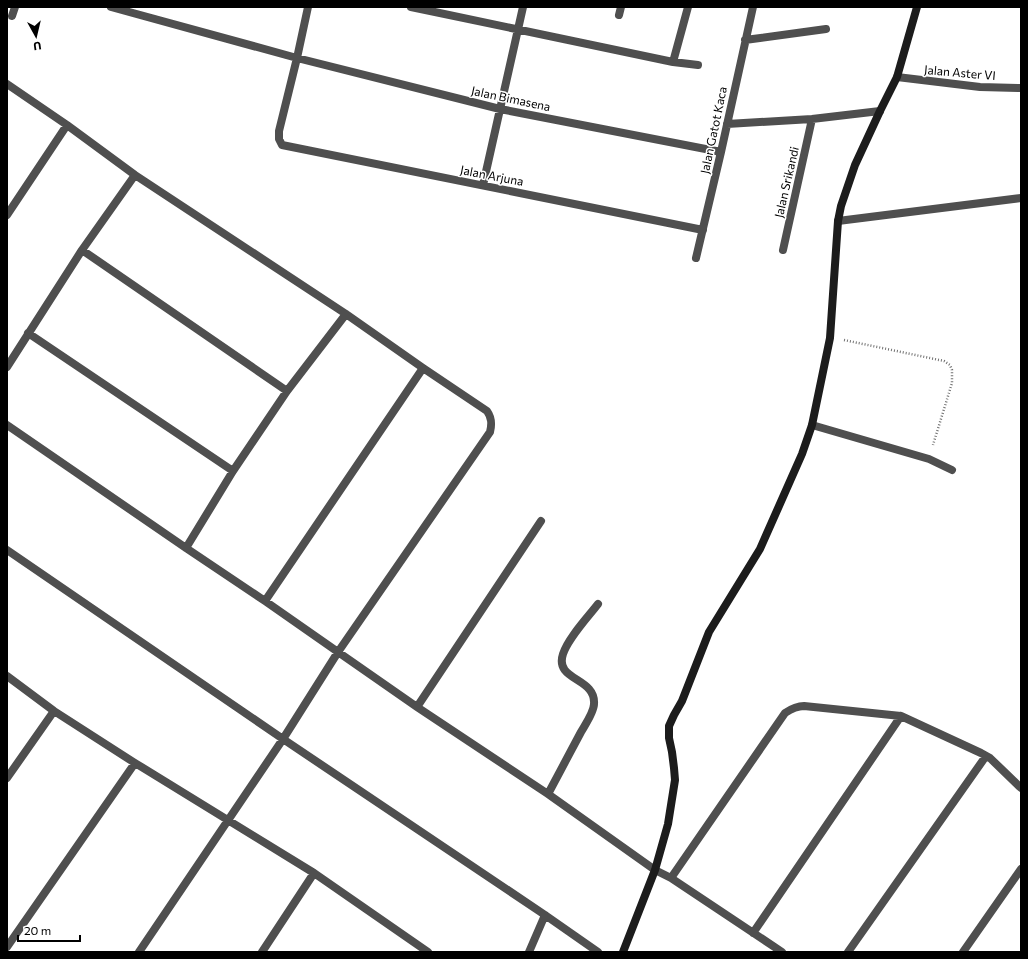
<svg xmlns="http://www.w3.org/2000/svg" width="1028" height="959" viewBox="0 0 1028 959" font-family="Commissioner,sans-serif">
<rect width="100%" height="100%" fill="#fff"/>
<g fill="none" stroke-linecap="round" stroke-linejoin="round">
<path stroke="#717171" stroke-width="2.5" stroke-dasharray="1 2" stroke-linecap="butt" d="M844,340L944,361L950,365L952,370V383L933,445"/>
<path stroke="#4f4f4f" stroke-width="8" d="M111,7L297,58L500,109L721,152
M308,7L297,58L279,131V139L282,145L703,230
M411,7L673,62L698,65
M619,15L621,7
M12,16L15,7
M745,40L826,29
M673,62L688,7
M897,77L980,87L1021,88
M7,84L67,125L135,175L346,314L423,368L487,411C492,418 492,424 490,432L338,652L283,739L139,952
M727,124L812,119L880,111
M483,185L523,7
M7,215L67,125
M838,221L1021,198
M82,250L287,391
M783,250L812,119
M696,258L721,152L753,7
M28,333L233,471
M7,367L82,250L135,175
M7,425L186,548L265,601L338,652L417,707L548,794L655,870L671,878L782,952
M812,425L929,459L952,470
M186,548L233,471L287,391L346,314
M7,550L283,739L545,915L598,952
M265,601L423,368
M7,676L54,711L135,763L314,873L428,952
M417,707L541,521
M7,778L54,711
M548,794C559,773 570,753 581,732C585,725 594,712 594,704C596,677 554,681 563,654C568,638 588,617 598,604
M671,878L785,713C791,709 797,706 804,706L901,716L981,753L990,758L1021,788
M753,933L901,716
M7,947L135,763
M262,952L314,873
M529,952L545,915
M848,952L986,756
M963,952L1021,869"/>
<path stroke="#1c1c1c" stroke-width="8" d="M623,952L655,870L668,824L675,780L674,768L672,752L669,738V726L674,715L682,701L709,632L760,549L802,454L812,425L830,338L838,221L841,206L855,165L880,111L897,77L917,7"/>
</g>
<g text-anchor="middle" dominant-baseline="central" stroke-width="3" stroke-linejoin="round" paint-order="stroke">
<g font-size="12" fill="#000" stroke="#fff">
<text transform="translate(960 72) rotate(5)">Jalan Aster VI</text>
<text transform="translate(511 98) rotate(12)">Jalan Bimasena</text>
<text transform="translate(713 130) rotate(-78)">Jalan Gatot Kaca</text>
<text transform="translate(492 175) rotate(11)">Jalan Arjuna</text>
<text transform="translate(786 182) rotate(-77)">Jalan Srikandi</text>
</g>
</g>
<rect width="1028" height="959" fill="none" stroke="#000000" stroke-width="16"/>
<g transform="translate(36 36) rotate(172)" stroke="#ffffff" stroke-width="3" paint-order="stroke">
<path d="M0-3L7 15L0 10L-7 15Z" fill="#000000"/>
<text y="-6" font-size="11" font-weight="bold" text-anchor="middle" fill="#000000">U</text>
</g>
<path d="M18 935v6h62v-6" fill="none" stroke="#000000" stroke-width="2"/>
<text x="24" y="935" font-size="12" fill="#000000" stroke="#ffffff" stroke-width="3" paint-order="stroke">20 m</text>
</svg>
